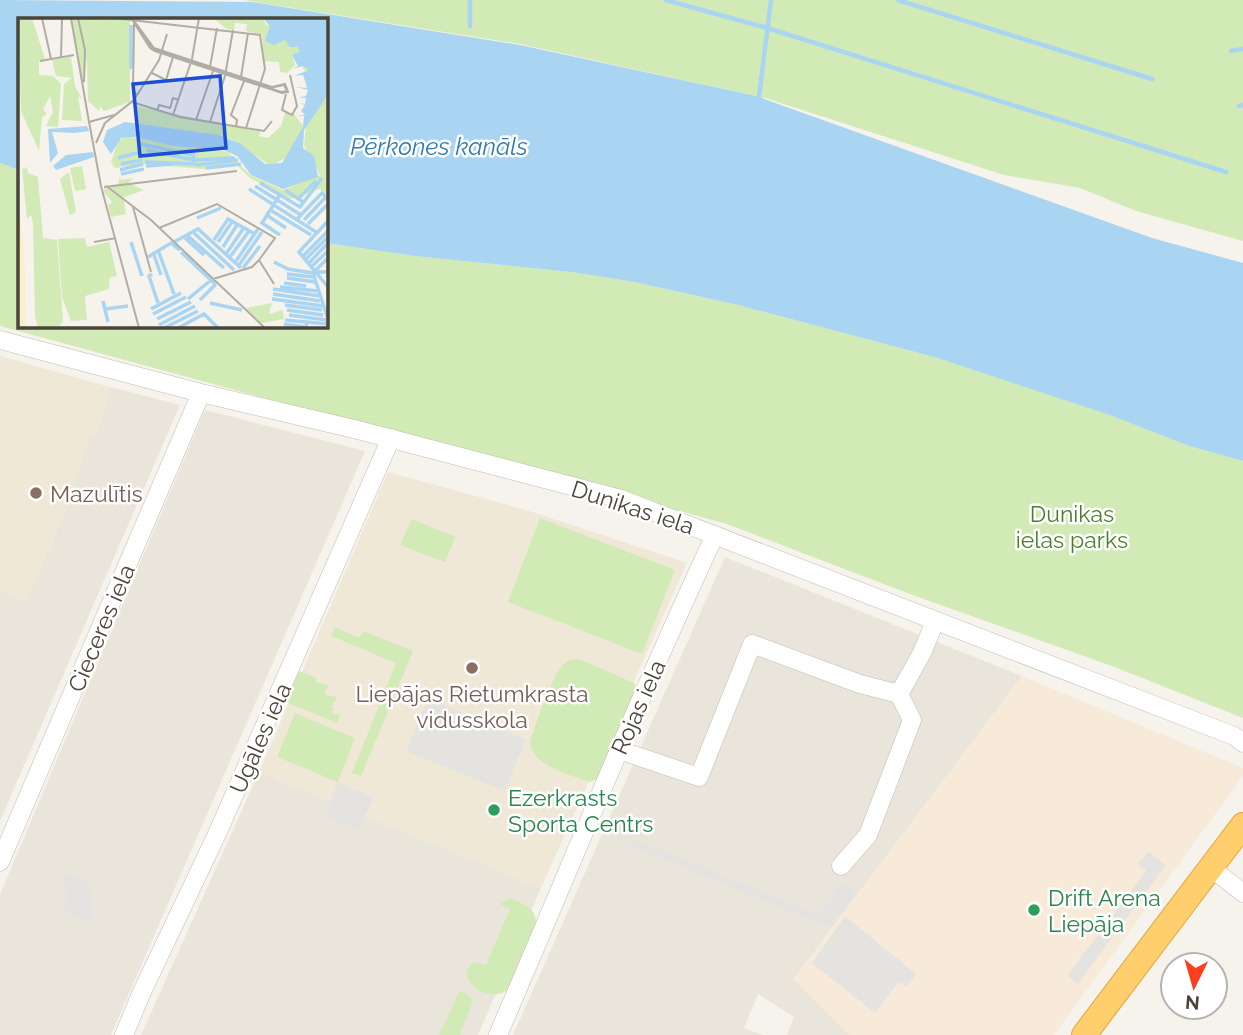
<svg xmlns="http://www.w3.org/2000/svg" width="1243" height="1035" viewBox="0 0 1243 1035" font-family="Raleway,sans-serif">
<rect width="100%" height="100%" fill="#f6f3ec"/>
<path fill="#eae5da" d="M110,387L180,405L0,821V590L26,601L64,514L91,435L96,436Z
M205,410L365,451L111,1035H0V894Z
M725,557L1022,676L794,979L850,1035H787L794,1017L758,994L744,1028L763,1035H513Z
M259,772L541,888L478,1035H141Z"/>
<path fill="#f7ead8" d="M1022,676L1243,768V776L1054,1035H850L794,980Z"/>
<path fill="#efe8d6" d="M0,356L110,387L96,436L91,435L64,514L26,602L0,590Z
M388,472L523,509L687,563L541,888L259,772Z"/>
<path fill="#d2eab5" d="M243,0H1243V241L1136,211L1080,188L1004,175L765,98L520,44Z
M0,163L19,170V326H326V243L415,256L571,272L635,282L738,305L934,357L1111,415L1189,446L1243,461V718L1112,666L918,597L727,524L0,326Z
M540,518L675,570L642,654L508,602Z
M412,519L455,537L445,562L400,545Z
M335,627L359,638L363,631L413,651L361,776L352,773L396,663L331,636Z
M579,659L634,683L638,690L598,779L590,782C570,775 531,766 530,741C537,722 551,677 564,664C568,659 573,660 579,659Z
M299,671L317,678L316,682L328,685L324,695L337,697L331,707L334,708L332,713L340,716L337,723L286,702Z
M295,713L355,738L338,782L277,757Z
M510,898C523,904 536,907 536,923L507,990C493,1001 465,989 467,970L473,962L486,965L510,909L500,904Z
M459,992L466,993L473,1000L460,1035H439Z"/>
<path fill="#e5e3e0" d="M428,699L526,739L505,791L406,751Z
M338,782L374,797L359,830L325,816Z
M631,838L817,914L843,883L855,894L828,927L629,845Z
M1148,851L1166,865L1078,984L1067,976L1146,871L1138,864Z
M65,873L93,884V926L62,911L69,893L60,882Z
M845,916L916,974L906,987L898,982L875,1013L812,963Z"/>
<path fill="#a9d4f2" d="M0,0L252,2L520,45L756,96L1152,238L1243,263V461L1189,446L1110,415L934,357L738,305L635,282L571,272L415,256L326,243V19H19V170L0,163Z"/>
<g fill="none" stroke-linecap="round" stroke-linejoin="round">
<path stroke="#a9d4f2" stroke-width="4.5" d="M666,0L767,28L1226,172
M898,0L1152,79
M470,26V0
M1231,51L1243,49
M759,97L771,0
M1239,106L1243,105"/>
<g stroke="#c2bbae" stroke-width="19">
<path id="minor" d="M0,340L201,393L354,429L621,499L1234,736L1243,743
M619,750L699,777L752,644L860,684L899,694L922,653L935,621
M0,862L201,393
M841,866L868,835L912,720L899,694
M1210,867L1243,893
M124,1035L141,994L217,834L391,438
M498,1035C570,868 638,699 715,535"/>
</g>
<g stroke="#e0a43c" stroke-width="26">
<path id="highway" d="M1084,1035L1243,825"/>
</g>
<use href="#minor" stroke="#fff" stroke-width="18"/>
<use href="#highway" stroke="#ffcf6e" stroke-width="24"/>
</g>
<g fill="#8d6e63" stroke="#fff" stroke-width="2.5">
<circle cx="36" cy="493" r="7"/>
<circle cx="472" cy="668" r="7"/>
</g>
<g fill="#2e9e5b" stroke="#fff" stroke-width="2.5">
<circle cx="494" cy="810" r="7"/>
<circle cx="1034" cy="910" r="7"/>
</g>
<g text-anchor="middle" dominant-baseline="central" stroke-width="5" stroke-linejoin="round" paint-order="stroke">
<g font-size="23" fill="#785e54" stroke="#fff" text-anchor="start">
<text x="50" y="493">Mazulītis</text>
<text x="472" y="693" text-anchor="middle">Liepājas Rietumkrasta<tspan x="472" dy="26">vidusskola</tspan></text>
</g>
<g font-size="23" fill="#4b4439" stroke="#fff">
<text transform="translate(633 507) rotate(18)">Dunikas iela</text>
<text transform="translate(101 628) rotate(-67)">Cieceres iela</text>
<text transform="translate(638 707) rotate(-66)">Rojas iela</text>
<text transform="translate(260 738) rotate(-66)">Ugāles iela</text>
</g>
<g font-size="23" fill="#4a7f2a" stroke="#fff">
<text x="1072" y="513">Dunikas<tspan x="1072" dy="26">ielas parks</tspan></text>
</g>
<g font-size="23" fill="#27864d" stroke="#fff" text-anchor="start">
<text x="508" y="797">Ezerkrasts<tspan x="508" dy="26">Sporta Centrs</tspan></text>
<text x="1048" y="897">Drift Arena<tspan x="1048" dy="26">Liepāja</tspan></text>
</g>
<g font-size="24" font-style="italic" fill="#2e7ab2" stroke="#fff">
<text x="439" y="146">Pērkones kanāls</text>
</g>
</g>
<g transform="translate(18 18)">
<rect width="310" height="310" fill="#f6f3ec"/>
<path d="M0,0H14L27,41L21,43V57L35,58L43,66L40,109L28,108L35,94L32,78L25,92L29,96L24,99L21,133L3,93ZM53,0L112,2V84L86,93L82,88L81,93L70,83L69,39L65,70ZM195,0H245L248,7L310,0V177L302,171L272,181L232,160L219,147L186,151L123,146L97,150L93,145L100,122L111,119L210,134L232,157L265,172L302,157L286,127L292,65L283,45L274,36L277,47L269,55L262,54L261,44L246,43L244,17L228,13L229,6L217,5L216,12L209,11ZM53,39L57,68L64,81L60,78L64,103L44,102L46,66L54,60L38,58L34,42ZM117,88L242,113L241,118L250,120L263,108L267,95L276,96L286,109L269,139L253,148L213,121L118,106ZM64,148L68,171L57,173L52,150ZM9,149L10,155L20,159L25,220L39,222L45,303L40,310H20L17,299L15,205L13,197L9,201L4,151ZM51,154L58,194L52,197L42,161ZM102,158L103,162L115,160L110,165L126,172L104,180L90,170L100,166ZM88,170L106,183L108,196L93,199L90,187L94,184L85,173ZM67,220L69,229L91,224L99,258L92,259L91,271L67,278L69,302L53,303L44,279L40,221ZM254,285L251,296L265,292L266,301L243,305L228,290Z" fill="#d2eab5"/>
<path d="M0,180L6,228L8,310H0Z" fill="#f9efc9"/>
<path d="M245,0H310V77L286,112L285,130L296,138L300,159L265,171L233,157L219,138L206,132L155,128L117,119L103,120L93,136L85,124L89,112L107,104L201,117L223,126L247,146L264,145L285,109L286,98L278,97H287L283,93L287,87L281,85L287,86L288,80H281L288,78L290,72L278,69L289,70L288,66L285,57L276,58L291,52L285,48L274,51L280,48L274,37L282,34L280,29H272L267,22L256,27L247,23L252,8ZM69,108L71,113L56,115L34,114L40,135L32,145L30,111ZM75,134L76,139L38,152L35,148L48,137Z" fill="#a9d4f2"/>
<path fill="none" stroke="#a9d4f2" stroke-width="3.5" d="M113,51V7M122,126L175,137M128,132L176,142L217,140M100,140L122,134M127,144L176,146L175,131M103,146L124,142M178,147L220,142M128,148L155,146M188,150L223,146M102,152L125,146M103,156L126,151M242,165L282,189L304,160M237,168L283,197M231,171L298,214M267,172L285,184M280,181L298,163M254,193L293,217M250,198L268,210M179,200L203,190M279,201L304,175L310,181M286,202L307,180M310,203L281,234L310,269M290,206L310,186M176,215L216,252M262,217L244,205L263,175M170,218L206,250M167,220L186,237M196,222L210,201L237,216M113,224L124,258M156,224L180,211L223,250M200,224L214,204M205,229L219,207M140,232L156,276M163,234L197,266M208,236L225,211M136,237L143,257M285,238L310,213M130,239L153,225L162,232M212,239L231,213M310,240L296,254H310M288,241L310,219M218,243L240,211M256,244L270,251L295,255M291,245L310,225M221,247L244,214M293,249L310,233M225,250L242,228M295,255L310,301M134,256L131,258L140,285M269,256L296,259M269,260L297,264M266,265L288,268M262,269L300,273M255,271L302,278M255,276L302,283M170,281L193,262M254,281L305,288M182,282L198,266M85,283L90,304M192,285L224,292M267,287L304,292M87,291L110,288M133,291L163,275M269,292L305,297M135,296L168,279M271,297L309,302M139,301L173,284M267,302L289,304L288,310M289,304L310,306M266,306L287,309M141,307L177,288M146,310L180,293M160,310L186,296L200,310"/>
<path fill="none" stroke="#b2ada4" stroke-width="2" d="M24,0L33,41M53,0L71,104M60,0L67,32L66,64M96,0L242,17L247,51L228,110M113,0L132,30L137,33L264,75L270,74L267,66L254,69L136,30L114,0M113,0L132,29L135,31L263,74L269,73L266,67L252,70L135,31L113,0M116,6L115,72L119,77M43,39L44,0M22,43L56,37M192,49L199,10M134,55L148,62L155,39M223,59L230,15M268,76L264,92L274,97L279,88L272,57M114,84L162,99L246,113L254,103M139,93L141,87L152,90L155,80L161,82M96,97L71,104L83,168L121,310M155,97L174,41L181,0M178,102L195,53M192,104L207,58L215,12M218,109L219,102L213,97L226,63M78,125L87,105L116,82L141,42L149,16M88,168L133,202L247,310M86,169L219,153M115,189L133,254M141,210L199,186L257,220L241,242M76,224L98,220M195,261L234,249L241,242L256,266"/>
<path fill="#1d4ed8" fill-opacity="0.15" stroke="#1d4ed8" stroke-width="3.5" d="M202,58L208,130L122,138L115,66Z"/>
<rect width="310" height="310" fill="none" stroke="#4b4439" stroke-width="3.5"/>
</g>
<g transform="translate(1194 986) rotate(185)"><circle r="33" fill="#ffffff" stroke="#b7b4b0" stroke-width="2"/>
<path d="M0-5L12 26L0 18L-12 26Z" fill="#fc3f1d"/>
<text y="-10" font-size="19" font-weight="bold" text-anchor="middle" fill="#4b4439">N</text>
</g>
</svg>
